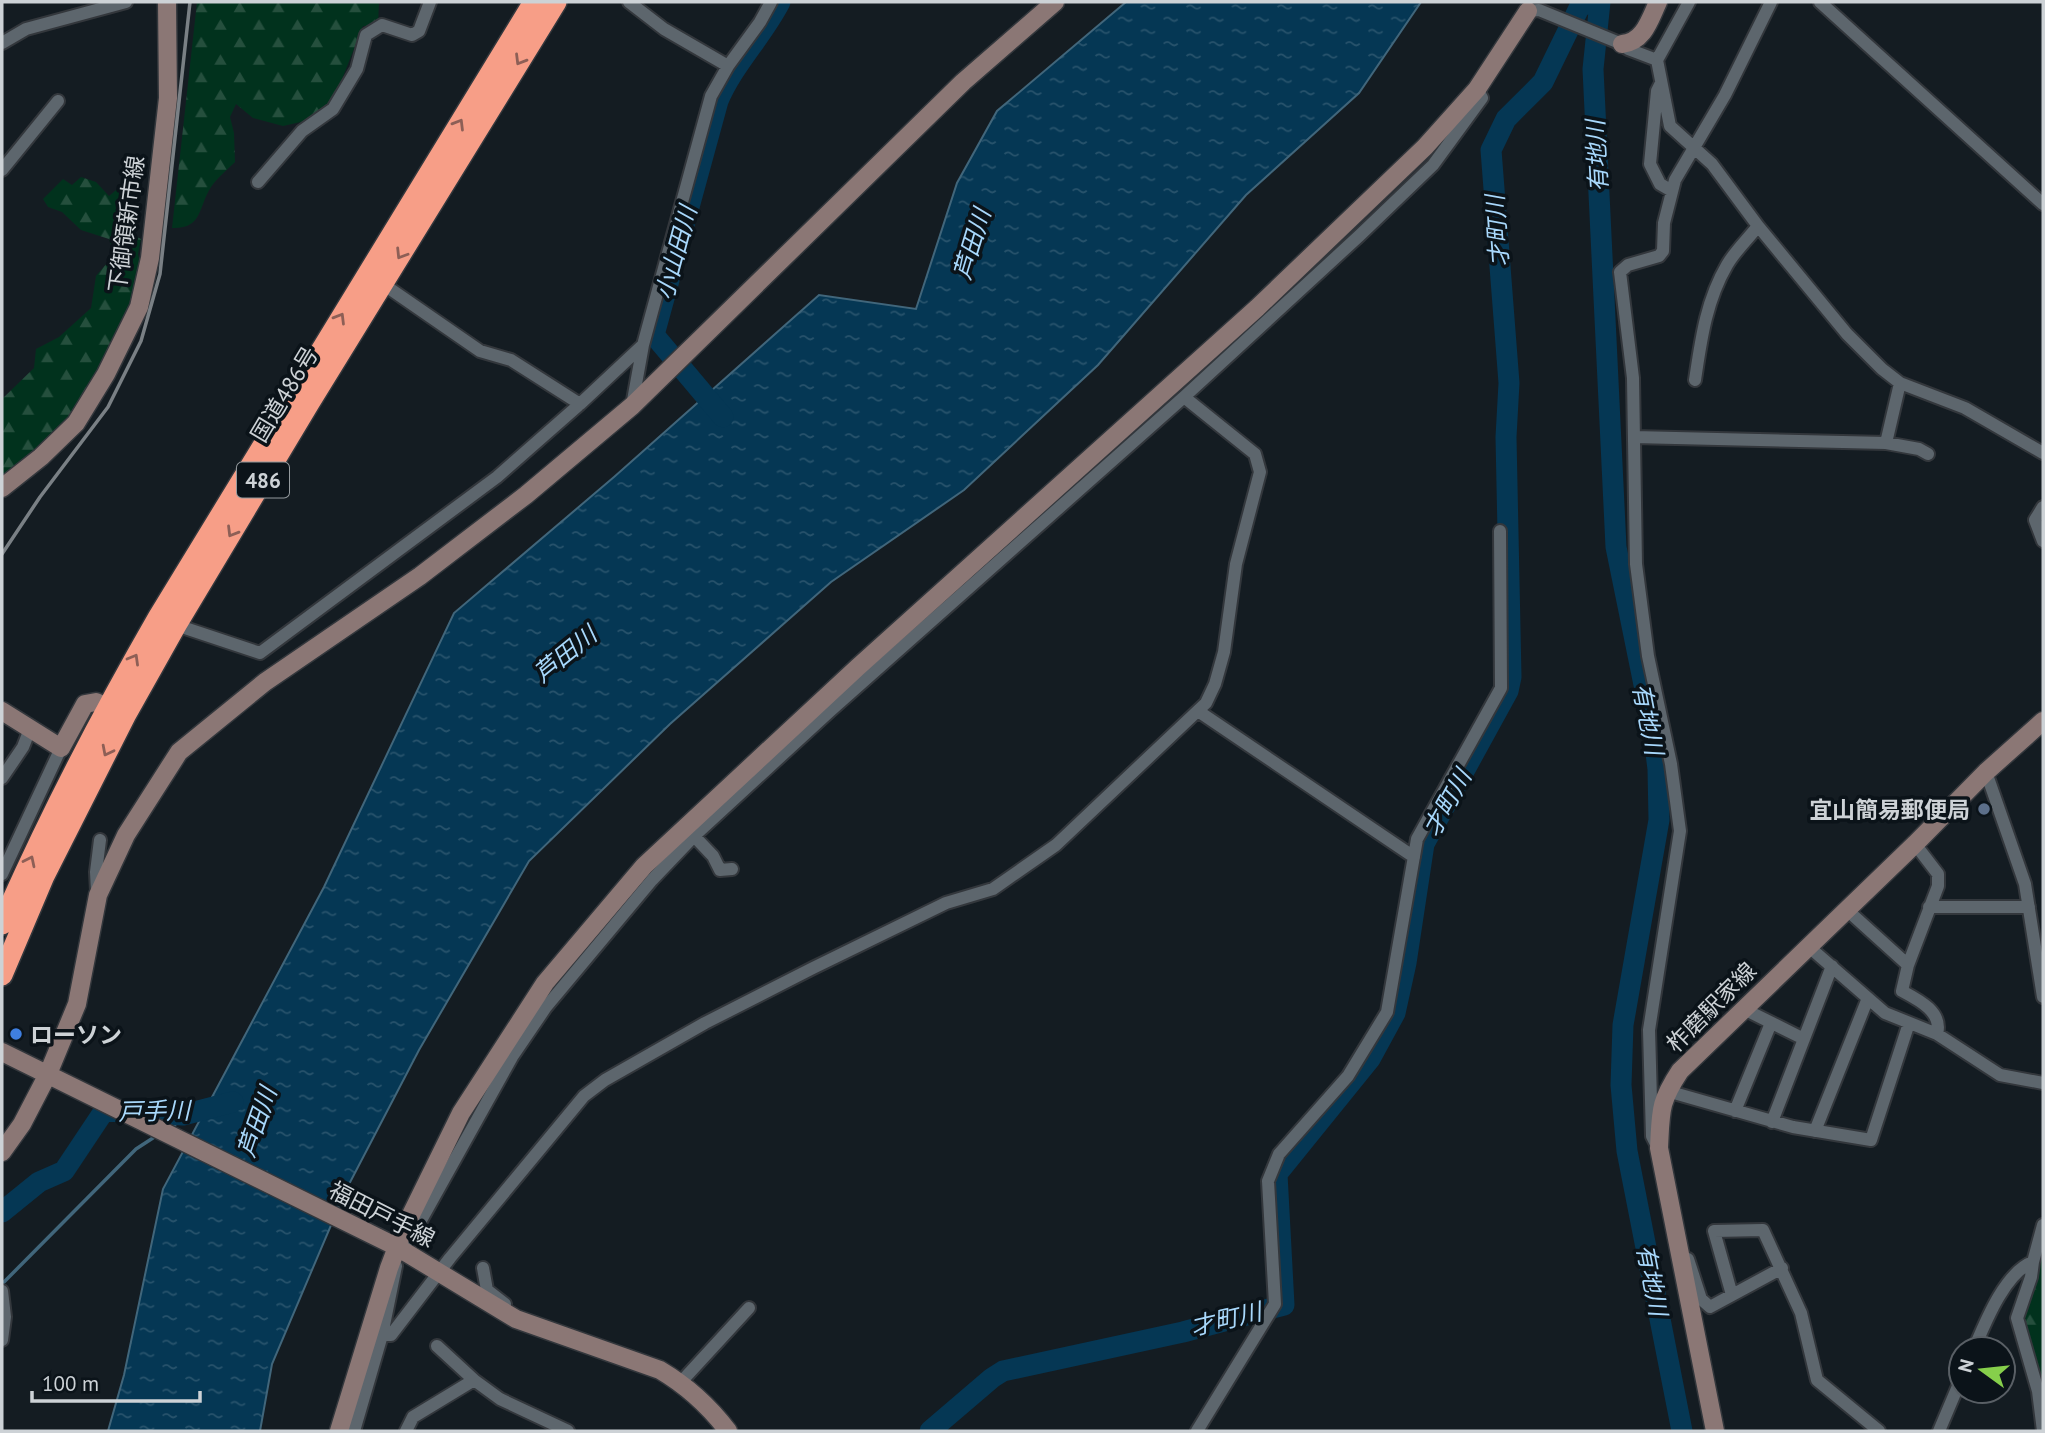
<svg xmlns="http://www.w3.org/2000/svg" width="2045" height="1433" viewBox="0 0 2045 1433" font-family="'PT Sans','Noto Sans JP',sans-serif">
<defs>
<pattern id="forest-firs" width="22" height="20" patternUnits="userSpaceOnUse" patternTransform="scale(1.75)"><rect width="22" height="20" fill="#01321d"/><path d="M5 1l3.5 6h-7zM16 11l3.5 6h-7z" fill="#254f3d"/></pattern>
<pattern id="water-ripples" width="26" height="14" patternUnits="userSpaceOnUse" patternTransform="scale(1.75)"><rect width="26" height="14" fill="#053754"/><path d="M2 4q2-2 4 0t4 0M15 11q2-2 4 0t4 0" fill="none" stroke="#28536c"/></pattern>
</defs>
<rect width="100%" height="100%" fill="#141c22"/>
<path fill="url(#forest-firs)" d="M197,2H379L378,26H363L333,102L314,119L283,126L253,118L236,104L230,117L234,133L235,162C227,170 217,178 211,187C198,207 203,229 172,228Z
M81,177L96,182L109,196L122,185L128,194L116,211L113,224L141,239L138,254L142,273L120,330L99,371L65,428L2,483V399L34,368L36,349L59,337L91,308L96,276L114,255L109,239L81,230L62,212L48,207L43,199L63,179L72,185Z
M2043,1257V1406L2020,1318L2037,1264Z"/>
<path fill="url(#water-ripples)" stroke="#41667b" stroke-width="2" d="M1126,2H1421L1359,93L1246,195L1098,365L964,490L831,582L670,724L529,861L419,1050L346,1190L272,1364L260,1431H108L124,1375L163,1189L324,887L454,613L614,477L819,295L916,309L957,183L997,111Z"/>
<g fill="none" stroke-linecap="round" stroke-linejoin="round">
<path stroke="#41667b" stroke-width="3.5" d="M169,1128L183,1119L207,1112
M2,1284L136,1149L156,1136"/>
<path stroke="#053754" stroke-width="21" d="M1600,2L1593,69L1616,547L1653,729L1658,769L1659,820L1623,1025L1621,1085L1627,1151L1682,1431
M723,417L654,335L718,101C733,65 762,37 780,2
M2,1212L39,1182L64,1171L104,1111L183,1115L233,1102
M930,1431L992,1378L1003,1371L1183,1332L1284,1305L1277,1174L1370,1059L1395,1013L1406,963L1424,844L1508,691L1511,677L1506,437L1509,383L1491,150L1506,119L1543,82L1579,8L1587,2"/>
<g stroke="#33373c" stroke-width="16">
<path id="street" d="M629,2L664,29L728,66
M1689,2L1657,60L1670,126L1712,164L1758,226L1847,334L1882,369L1900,383L1965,408L2043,453
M1820,2L2043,204
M1528,11L1539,10L1622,44
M2,43L26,29L126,2
M1626,44L1628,49L1657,60
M1661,83L1657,91L1650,164L1660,184L1672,191
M2,170L58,101
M258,182L302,131L333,109L357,69L366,35L382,25L412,35L419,31L430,2
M383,284L480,351L511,360L580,404
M1695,380C1701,340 1706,301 1727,265C1735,251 1748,239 1758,226
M632,406L643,345L711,96L728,66L760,22L771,2
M1634,437L1886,443L1919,449L1928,454
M1886,443L1900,383
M2043,507L2035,520L2043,541
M176,625L260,653L497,477L580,404L643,345
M1198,711L1414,857
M1986,772L2025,884L2043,997
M2,778L23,747L30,729
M694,836L713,856L720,870L732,869
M2,874L61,748
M97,891L96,872L100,840
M1929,907H2029
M1846,909L1908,965L1902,991C1919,1000 1943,1012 1937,1034
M1808,946L1885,1013L1937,1034L2000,1075L2043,1083
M1908,965L1938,886V874L1915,844
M1744,1009L1804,1039
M1667,1091L1793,1127L1871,1140L1909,1023
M1735,1111L1771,1023
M1772,1122L1832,966
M1815,1131L1868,998
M1655,1142L1652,1136L1649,1030L1680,831L1671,764L1648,656L1636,564L1633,378L1620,272L1628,265L1659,256L1663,251L1664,223L1675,180L1725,95L1771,2
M397,1247L406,1242L415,1231L512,1057L546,1007L652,880L694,836L830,711L1184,397L1359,236L1433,165L1482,98L1477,89
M1688,1259L1701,1299L1710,1307L1782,1268
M483,1268L487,1290L505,1304
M2,1291L5,1317L2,1340
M1732,1295L1714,1231L1763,1230L1801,1313L1817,1380L1879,1431
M382,1335H391L450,1258L584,1096L605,1080L705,1023L813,968L946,903L993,889L1056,845L1206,703L1215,684L1224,652L1236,564L1260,472L1255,454L1184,397
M437,1346L474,1380L500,1399L568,1431
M1974,1349C1985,1323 2005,1272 2033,1262
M681,1382L749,1308
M354,1431L382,1335L396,1266
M406,1431L413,1417L474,1380
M1197,1431L1275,1304L1268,1181L1279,1154L1348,1076L1387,1012L1417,839L1501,688L1500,531
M1939,1431L1961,1379
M2043,1431L2038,1391L2017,1318L2031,1277L2033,1262L2043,1225"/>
</g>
<g stroke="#33373c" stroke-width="21">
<path id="secondary" d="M1622,44C1644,42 1650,19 1658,2
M2,488L41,457L76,423L106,374L139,307L150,258L168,98L167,2
M2,711L61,748L85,704L96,702L120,712
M2,1052L397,1247L516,1319L660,1370C687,1386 709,1406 728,1431
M2,1152L22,1124L48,1074L77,1004L98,895L126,835L179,752L265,682L420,576L526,495L632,406L963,82L1055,2
M339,1431L389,1268L403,1231L461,1113L545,983L644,866L858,667L1257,308L1425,147L1477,89L1528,11
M1715,1431L1659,1148C1661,1111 1659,1103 1680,1071L1915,844L1986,772L2043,721"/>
</g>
<g stroke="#33373c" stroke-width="24">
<path id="highway" d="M2,924C48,819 101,717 158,618L534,2
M2,975L44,876L126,714L176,625L309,403L556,2"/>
</g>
<use href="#street" stroke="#5d666d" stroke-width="12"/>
<use href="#secondary" stroke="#8b7775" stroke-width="18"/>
<use href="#highway" stroke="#f79e87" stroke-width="21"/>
<path stroke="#7a8085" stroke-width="3.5" d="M2,554L40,497L108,407L141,341L160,274L190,2"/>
</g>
<defs><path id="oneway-chevron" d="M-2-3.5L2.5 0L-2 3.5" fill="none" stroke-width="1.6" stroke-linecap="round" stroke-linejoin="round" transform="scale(1.75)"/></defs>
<g stroke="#8d5f56">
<use href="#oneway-chevron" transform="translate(520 60) rotate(121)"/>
<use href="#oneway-chevron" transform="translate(459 124) rotate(-59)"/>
<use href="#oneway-chevron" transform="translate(401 254) rotate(122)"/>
<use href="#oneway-chevron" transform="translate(340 318) rotate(-59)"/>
<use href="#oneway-chevron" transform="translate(232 532) rotate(121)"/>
<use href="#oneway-chevron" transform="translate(134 659) rotate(-60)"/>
<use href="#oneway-chevron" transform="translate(107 751) rotate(117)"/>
<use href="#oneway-chevron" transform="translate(30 861) rotate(-64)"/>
</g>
<circle fill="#5c6f8a" stroke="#0b1319" stroke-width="2.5" cx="1984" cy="809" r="7"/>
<circle fill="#3f7fe0" stroke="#0b1319" stroke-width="2.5" cx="16" cy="1034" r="7"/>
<g text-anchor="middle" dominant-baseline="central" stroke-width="7" stroke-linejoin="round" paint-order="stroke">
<rect fill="#0b1319" stroke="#93999d" stroke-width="2" x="237" y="462.5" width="52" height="35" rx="5"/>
<g font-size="21" font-weight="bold" fill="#cdd2d6">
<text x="263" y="480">486</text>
</g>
<g font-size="23" fill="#cdd2d6" stroke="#0b1319">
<text transform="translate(126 224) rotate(-82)">下御領新市線</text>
<text transform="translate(284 394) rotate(-59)">国道486号</text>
<text transform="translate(1711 1007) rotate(-45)">柞磨駅家線</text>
<text transform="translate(382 1214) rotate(27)">福田戸手線</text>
</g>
<g font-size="23" font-weight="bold" fill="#cdd2d6" stroke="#0b1319" text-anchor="end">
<text x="1970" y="809">宜山簡易郵便局</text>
<text x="30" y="1034" text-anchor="start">ローソン</text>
</g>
<g font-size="24" font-style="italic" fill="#a8d8fc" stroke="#0b1319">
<text transform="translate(1597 156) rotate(-93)">有地川</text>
<text transform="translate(1497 231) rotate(-94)">才町川</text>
<text transform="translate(972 244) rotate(-73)">芦田川</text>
<text transform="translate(676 253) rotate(-75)">小山田川</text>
<text transform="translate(565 654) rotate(-39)">芦田川</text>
<text transform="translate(1648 719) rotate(79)">有地川</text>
<text transform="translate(1447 803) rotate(-61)">才町川</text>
<text transform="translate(154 1111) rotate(-1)">戸手川</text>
<text transform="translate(257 1122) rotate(-71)">芦田川</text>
<text transform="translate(1652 1280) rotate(79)">有地川</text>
<text transform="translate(1226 1319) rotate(-13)">才町川</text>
</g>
</g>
<rect width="2045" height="1433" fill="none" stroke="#cdd2d6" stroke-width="7"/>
<g transform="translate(1982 1370) rotate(285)"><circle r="33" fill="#0b1319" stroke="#595f65" stroke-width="2"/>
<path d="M0-5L12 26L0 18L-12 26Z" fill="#86cf4b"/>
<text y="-10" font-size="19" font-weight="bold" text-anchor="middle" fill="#cdd2d6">N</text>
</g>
<path d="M32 1391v10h168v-10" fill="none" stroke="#cdd2d6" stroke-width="3.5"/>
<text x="42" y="1391" font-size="21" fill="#cdd2d6" stroke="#0b1319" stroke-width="5" paint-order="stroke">100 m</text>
</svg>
